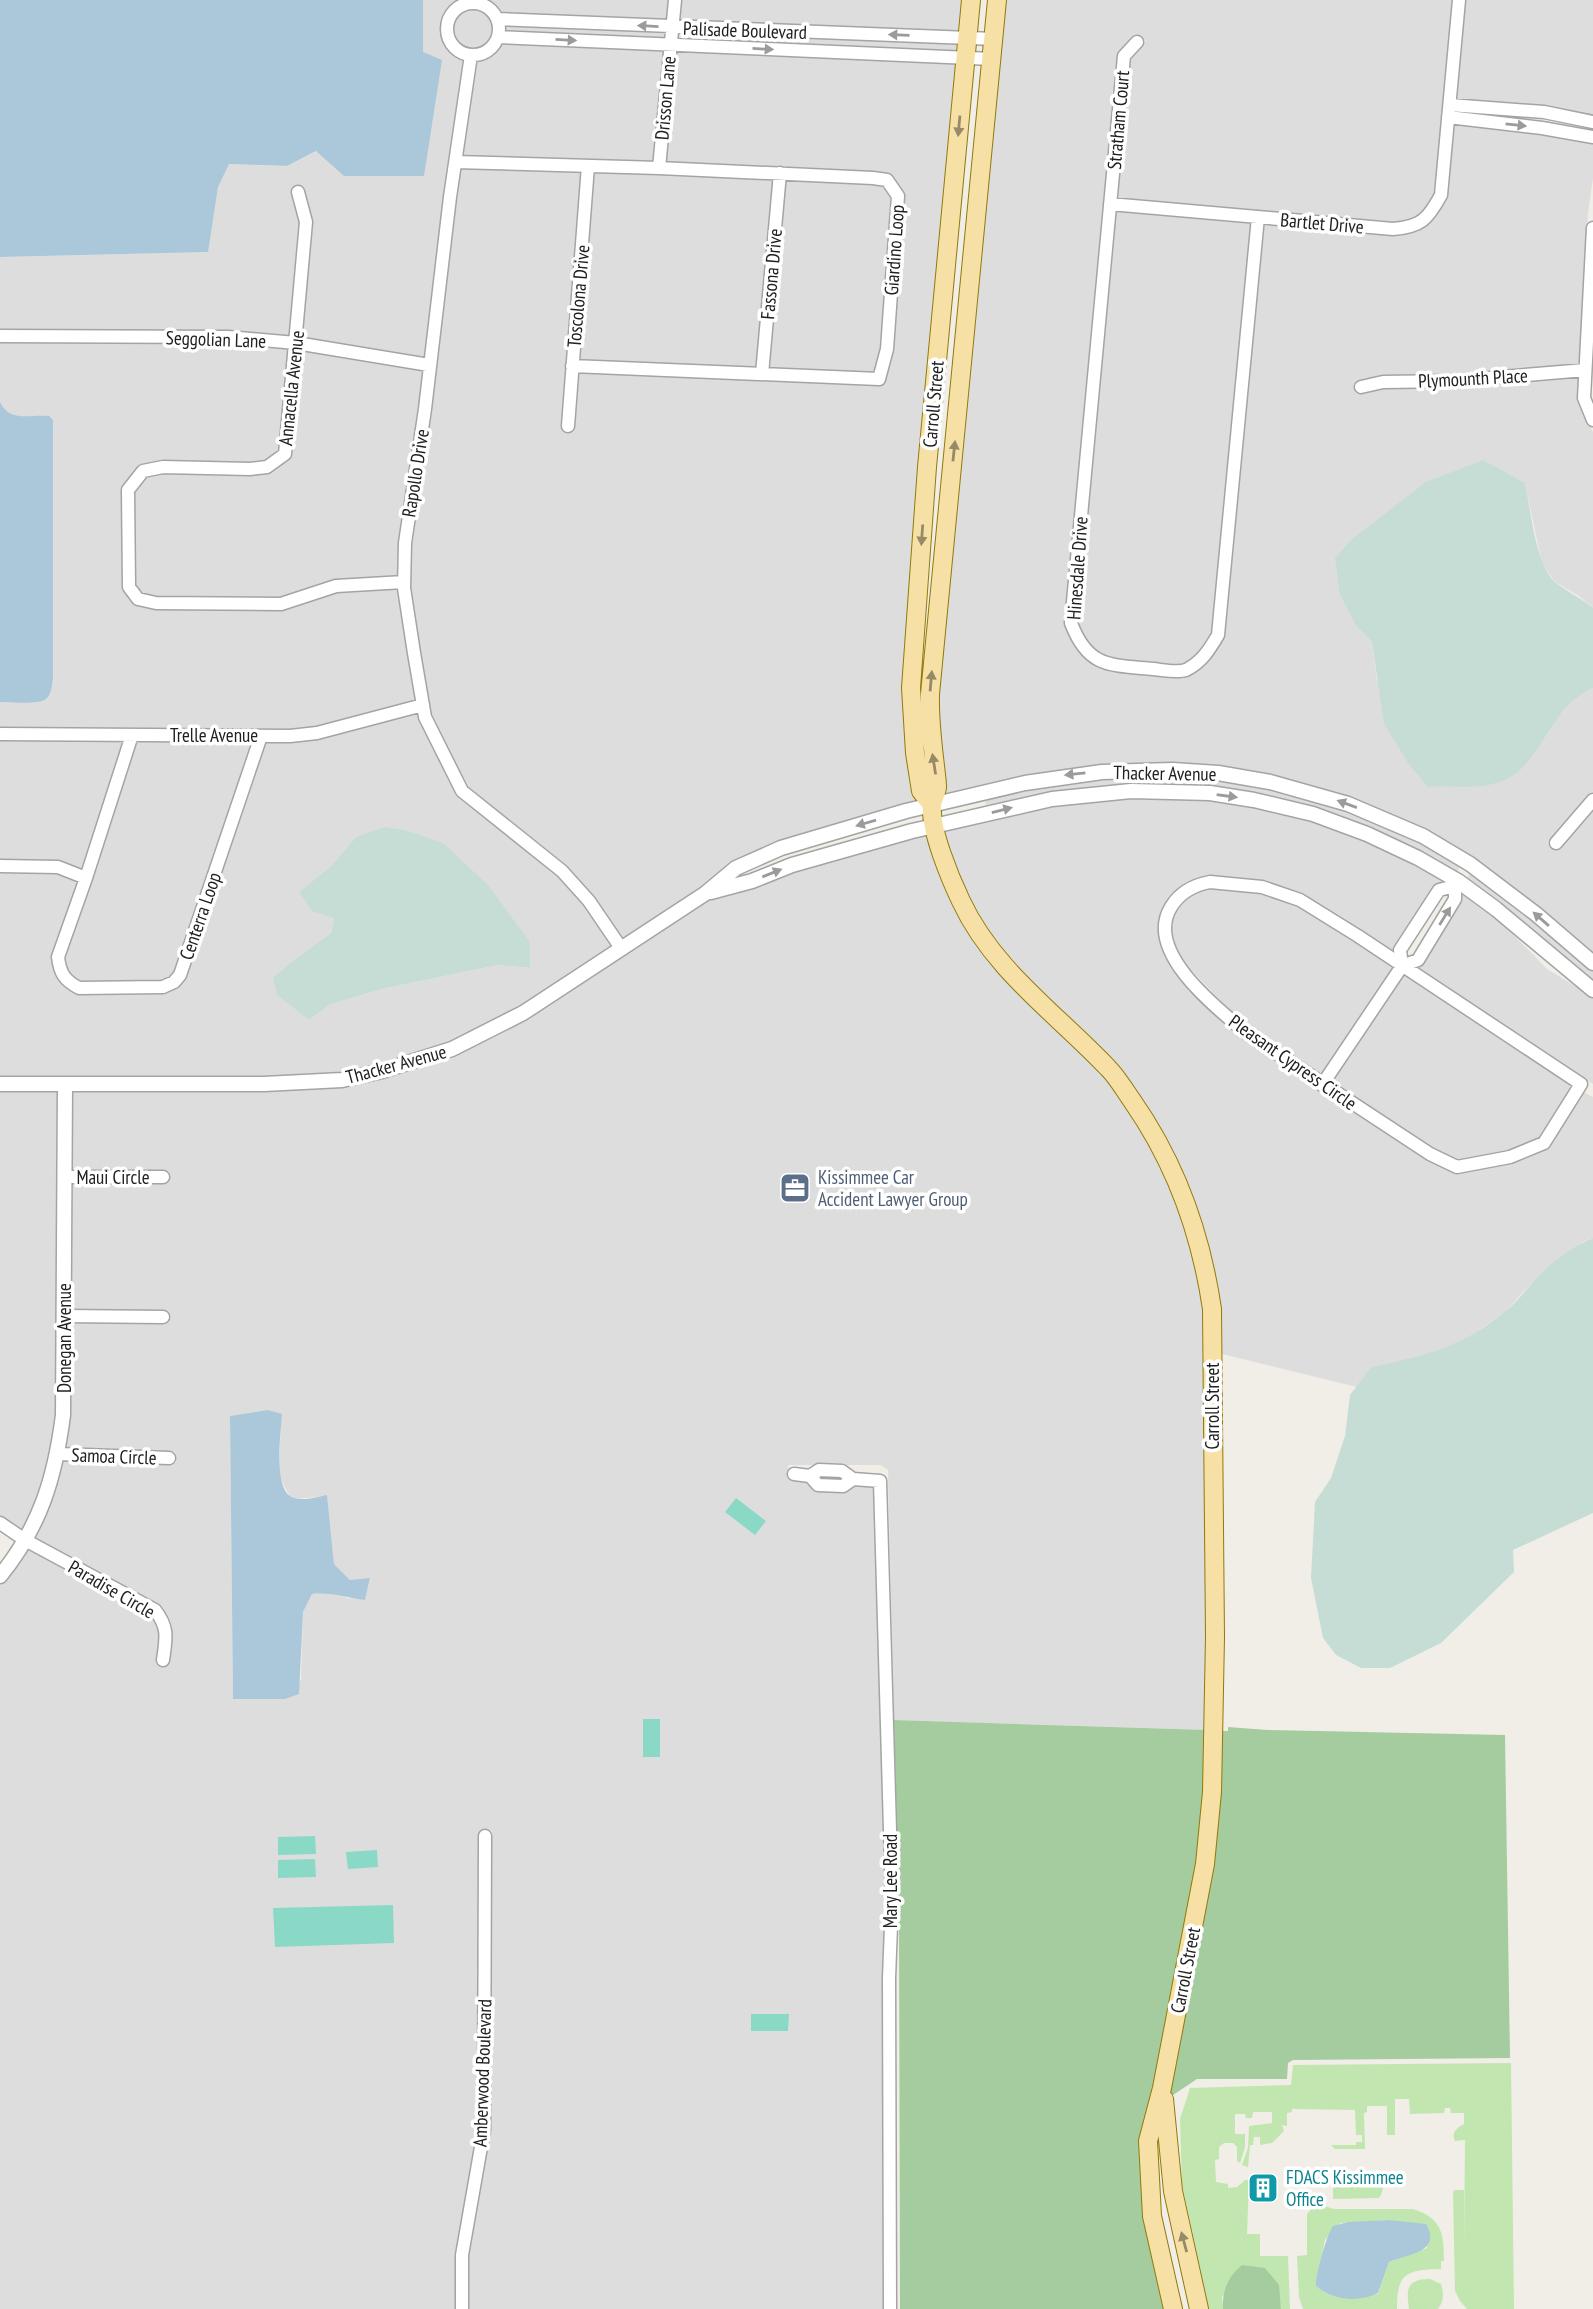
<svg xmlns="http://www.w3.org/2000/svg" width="1593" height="2309" viewBox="0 0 1593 2309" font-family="'PT Sans Narrow',sans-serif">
<rect width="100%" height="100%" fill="#f0eee7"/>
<path fill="#dedddd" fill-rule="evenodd" d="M423,0H965L914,562L922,802L818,830L703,888L623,940L579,879L536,841L528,848L558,874L584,904L613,946L520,1008L450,1044L410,1057L341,1074L264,1078H0V257L207,252L218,187L228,164L287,166L317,151L423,52ZM582,160L595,161L574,431H562ZM356,837L529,968L498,965L386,988L331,1004L309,1020L274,979L299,956L331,933L334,917L299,892L331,866Z
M1003,0H1453L1435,193L1425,211L1410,222L1393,224L1117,199L1130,58L1146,41L1136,34L1119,53L1064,623L1073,645L1088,660L1107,669L1186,676L1209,661L1224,637L1264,223L1392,235L1417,232L1436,217L1447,197L1454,124L1541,133L1593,143V178L1588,214L1579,365L1454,375L1383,376L1353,384L1357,394L1384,387L1455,386L1578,377L1577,398L1583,416L1593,432V608L1579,596L1555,582L1542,564L1525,483L1357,627L1372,642L1377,681L1459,785L1479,786L1551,725L1580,693L1593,688V791L1547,843L1557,850L1593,809V956L1540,910L1351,799L1314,787L1272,776L1101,766L1023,778L941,797L935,721Z
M1466,0H1593V117L1456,100Z
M1116,210L1252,222L1212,633L1199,655L1181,666L1111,659L1096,653L1083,639L1077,622Z
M1102,777H1201L1269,787L1346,809L1420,841L1461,865L1456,874L1347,820L1131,785L1072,790L986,809L985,798L1027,788Z
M1104,798L1209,799L1253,805L1311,819L1390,850L1448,882L1434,888L1394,947V953L1323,906L1287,888L1241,878L1211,876L1193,880L1171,896L1163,908L1158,926L1160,943L1165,958L1189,986L1288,1068L1314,1087L1426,1158L1454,1171L1507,1164L1547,1148L1583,1092L1593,1097V1238L1584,1241L1542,1272L1505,1312L1460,1343L1423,1357L1371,1367L1357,1387L1218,1353V1309L1156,1124L1001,953L967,900L943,830L1029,809Z
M931,833L955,904L1105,1073L1145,1129L1187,1222L1205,1309L1208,1730L895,1720L894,1722L888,1470L881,1465H788V1475H876L886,1905L884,2309H468V2255L490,2130L492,1831H480L477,2129L456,2254V2309H0V1586L27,1548L150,1614L159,1624L160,1637L156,1664L168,1665L172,1638L171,1622L160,1606L33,1538L42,1524L53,1496L63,1460L176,1463L175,1452L65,1449L69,1415L70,1322H169L168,1311H70V1182H169V1171H70L71,1089H265L454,1054L527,1017L710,898L794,870ZM281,1414L279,1476L289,1495L294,1499L327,1496L334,1564L350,1580L370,1579L365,1600L347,1598L331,1592L312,1594L303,1612L301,1680L284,1699H233L230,1416Z
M1471,872L1532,918L1593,970V983L1466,880Z
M1211,887L1261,893L1297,905L1394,967L1321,1077L1253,1031L1231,1012L1176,954L1171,940V926L1174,913L1189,896L1199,889Z
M1461,891L1490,911L1547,969L1593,997V1084L1414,967Z
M1404,974L1573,1085L1540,1139L1508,1152L1458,1161L1433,1149L1331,1084Z
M0,1089H59L57,1415L52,1453L41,1493L23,1532L0,1517Z"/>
<path fill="#c2e6b0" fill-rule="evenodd" d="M1511,2063L1514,2309H1467L1460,2301L1455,2291L1453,2192L1455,2190H1464V2246L1465,2140L1455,2141C1451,2132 1457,2128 1464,2124V2113H1451L1450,2108H1445L1444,2113L1410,2114L1409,2099H1395V2135H1387V2106H1367V2112L1364,2113L1365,2149H1335L1331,2145H1356V2142H1362V2135H1356L1355,2110L1292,2109V2112L1287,2113V2126L1282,2125L1284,2131L1272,2143L1260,2145V2137H1254L1253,2145H1250L1248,2167L1242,2165L1248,2148L1249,2126L1272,2123V2112H1253L1252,2118H1246L1245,2114H1235V2134H1245V2147L1240,2163L1237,2161V2147L1233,2143H1224L1219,2147V2159L1215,2160L1216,2182L1228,2184V2188L1237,2187L1245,2180H1249L1247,2234H1260V2256H1288L1290,2309H1281V2304L1242,2265L1222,2297L1223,2309H1209L1182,2184L1180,2119L1190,2088L1291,2085L1293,2065Z
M1350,2171V2175L1343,2176L1344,2182H1361V2175H1355V2171L1380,2172C1385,2178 1384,2192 1379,2198L1333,2199V2173Z
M1321,2205L1334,2209H1413C1442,2218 1444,2234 1444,2261H1441V2269C1407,2270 1397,2272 1397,2309H1303L1299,2297L1297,2256L1307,2255V2214L1314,2206ZM1389,2220L1426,2225L1427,2248L1389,2262L1378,2294C1355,2296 1334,2303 1316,2286L1325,2240L1340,2223Z
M1430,2279L1441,2284C1444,2293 1444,2301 1438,2309H1409C1407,2292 1404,2279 1430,2279Z"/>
<path fill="#a4cc9e" d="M894,1720L1208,1730L1199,1864L1157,2083L1142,2140L1167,2309H900L899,1906Z
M1228,1727L1267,1730L1505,1735L1510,2058L1293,2060L1288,2063L1287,2079H1197L1170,2097L1169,2089L1220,1731H1228Z
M1242,2265L1265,2268L1279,2285L1281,2309H1223C1222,2290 1228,2277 1242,2265Z"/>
<path fill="#c5ddd5" d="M1483,460L1525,483C1531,510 1535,565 1556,583C1568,592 1581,598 1593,608V688C1552,705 1541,761 1509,778C1485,791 1454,785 1428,787L1408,763L1384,724L1372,642L1357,627L1340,595L1335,558L1352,539L1426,482Z
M385,827L408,831L443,843L488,885L530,942V968L498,965L386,988L331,1004L309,1020L277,995L273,978L299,956L331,933L334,918L312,911L299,892L331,866L356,837Z
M1593,1238V1513L1513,1550L1514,1572L1441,1643L1390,1668H1361L1336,1655L1323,1638L1311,1578L1315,1502L1331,1478L1345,1436L1350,1395L1371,1367C1424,1356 1460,1348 1503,1313C1517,1303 1528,1287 1540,1274C1554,1261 1575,1245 1593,1238Z"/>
<path fill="#8ad9c7" d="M736,1498L766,1521L755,1535L725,1512Z
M643,1719H660V1757H643Z
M315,1836L316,1854L278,1855V1837Z
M377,1850L378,1867L348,1869L346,1852Z
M315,1859L316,1877L278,1878V1860Z
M393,1905L394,1943L275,1947L273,1908Z
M751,2014H789L788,2031H751Z"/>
<path fill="#aac8da" d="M0,0H423V52L442,60L424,176H344L316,151L287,166L229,164L218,187L208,252L0,257Z
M0,402C9,423 31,414 49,416L53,420V677C52,684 52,694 46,699C39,705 10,702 0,702Z
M268,1410L282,1414C281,1432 272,1492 294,1498C303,1501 318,1497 327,1495L334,1564L350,1580L370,1578L365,1600C345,1598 333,1592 312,1594L303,1612L299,1694L285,1699H233L230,1416Z
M1389,2220L1426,2224C1442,2252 1409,2254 1389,2262L1378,2293C1359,2303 1331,2300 1316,2286C1315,2276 1327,2234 1333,2226L1348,2222Z"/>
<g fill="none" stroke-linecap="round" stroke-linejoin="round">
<g stroke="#a4a4a4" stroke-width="15">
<path id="minor" d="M447 29a26 26 0 1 1 52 0a26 26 0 1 1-52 0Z
M497,19L994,39
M498,37L992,59
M1137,42L1124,56L1071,623C1088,668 1110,665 1153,669C1163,670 1177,673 1186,670C1202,662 1209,650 1218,635L1258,217
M471,55L450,197L425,409L405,543L404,588L414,653L425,717L462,791L562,871L589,901L621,948
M1450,105L1544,112L1593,122
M1448,117L1542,128L1593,137
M456,162L659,168L873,178L887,180L898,196L887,349L879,379L572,366
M659,168L675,0
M298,192L306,222L285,454L267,467L250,469L163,467L143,471L128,490L129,587L138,599L156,603L281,604L336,586L404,582
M1110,204L1393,229C1421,227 1428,219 1441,195L1459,0
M1593,228L1584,398L1593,420
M0,336L228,337L296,343L429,365
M762,374L780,173
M1361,387L1383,382L1454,381L1585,370
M568,426L588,166
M0,734L290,736L317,733L423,705
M132,735L86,878L58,957C60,973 64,980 79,988L163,987L174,982L180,975L261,736
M1556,843L1593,800
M0,866L58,867L86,878
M1210,882L1262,887L1300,900L1358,936L1581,1084L1544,1143L1510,1157L1457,1167L1430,1154L1249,1035C1219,1010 1143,952 1171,907C1180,892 1194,885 1210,882Z
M1322,1085L1402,966L1418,960L1455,899V886L1439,890L1400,950L1402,966
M64,1177H163
M64,1316L163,1317
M58,1454L169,1458
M794,1474L810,1476L819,1470L842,1471L853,1479L880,1481L892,1900L889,1978L890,2309
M810,1476L818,1485L843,1486L853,1479
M0,1523L25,1540L155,1610C169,1628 166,1638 163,1660
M462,2309V2255L484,2130L485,1836"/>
</g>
<g stroke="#a4a4a4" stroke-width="17">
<path id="tertiary" d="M711,892L752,881L792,865L912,831L1052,799L1131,791L1210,793L1254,800L1313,814L1367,834L1418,858L1458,881L1496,909L1593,990
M0,1084H264L342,1080L382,1071L452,1049L523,1013L706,893L736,868L781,848L906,811L1025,783L1102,772L1173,770L1218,773L1270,782L1348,804L1423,836L1470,864L1536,914L1593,963
M0,1576C40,1527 55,1478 63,1415L65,1084"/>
</g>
<g stroke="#917a0a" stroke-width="20">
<path id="primary" d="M997,0L930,694C929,725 934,754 937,784C938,792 933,797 932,805C930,830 950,878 961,901C993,970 1057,1014 1108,1068C1118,1078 1125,1091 1133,1102C1176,1164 1201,1234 1212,1309L1215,1637L1212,1792L1205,1864L1162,2088L1148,2141L1152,2216L1173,2309
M932,805L921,791L915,753L911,688L927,467L971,0
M1164,2099L1173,2191L1199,2309"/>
</g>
<use href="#minor" stroke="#fff" stroke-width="12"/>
<use href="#tertiary" stroke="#fff" stroke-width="14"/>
<use href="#primary" stroke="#f6e0a5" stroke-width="18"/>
</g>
<defs><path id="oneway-solid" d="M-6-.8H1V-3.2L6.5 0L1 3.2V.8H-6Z" transform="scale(1.75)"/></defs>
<g fill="#9b9b9b">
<use href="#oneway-solid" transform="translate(648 26) rotate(-177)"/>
<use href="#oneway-solid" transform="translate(899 35) rotate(-178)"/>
<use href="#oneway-solid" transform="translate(566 40) rotate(3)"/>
<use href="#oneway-solid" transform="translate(763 49) rotate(3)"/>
<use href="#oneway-solid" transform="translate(1516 125) rotate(6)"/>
<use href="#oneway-solid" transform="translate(1075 774) rotate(174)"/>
<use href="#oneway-solid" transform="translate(1227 796) rotate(8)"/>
<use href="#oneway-solid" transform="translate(1347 804) rotate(-160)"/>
<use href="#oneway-solid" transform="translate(1002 810) rotate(-14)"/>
<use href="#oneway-solid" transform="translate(866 823) rotate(164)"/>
<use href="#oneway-solid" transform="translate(772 873) rotate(-22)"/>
<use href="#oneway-solid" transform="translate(1445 916) rotate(-58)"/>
<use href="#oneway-solid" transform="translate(1541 919) rotate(-139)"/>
</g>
<g fill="#968a69">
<use href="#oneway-solid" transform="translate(959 126) rotate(95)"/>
<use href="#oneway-solid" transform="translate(954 451) rotate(-84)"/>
<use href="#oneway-solid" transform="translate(922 535) rotate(94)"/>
<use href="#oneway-solid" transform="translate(931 681) rotate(-85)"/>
<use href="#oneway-solid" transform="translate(934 764) rotate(-99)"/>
<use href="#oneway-solid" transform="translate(1184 2242) rotate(-105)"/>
</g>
<defs>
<g id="office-square" transform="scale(1.575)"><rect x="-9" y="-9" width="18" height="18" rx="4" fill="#5c6f8a" stroke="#fff"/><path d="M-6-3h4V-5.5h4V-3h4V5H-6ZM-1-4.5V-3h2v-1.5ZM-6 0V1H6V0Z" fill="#fff"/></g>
<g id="building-square" transform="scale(1.575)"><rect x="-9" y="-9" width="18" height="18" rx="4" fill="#0f9aa8" stroke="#fff"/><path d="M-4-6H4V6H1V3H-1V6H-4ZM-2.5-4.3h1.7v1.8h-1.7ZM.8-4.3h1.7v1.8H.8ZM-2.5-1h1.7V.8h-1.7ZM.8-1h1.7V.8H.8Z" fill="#fff"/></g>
</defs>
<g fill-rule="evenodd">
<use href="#office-square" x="795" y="1188"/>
<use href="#building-square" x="1263" y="2188"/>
</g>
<g text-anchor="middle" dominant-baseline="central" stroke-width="7" stroke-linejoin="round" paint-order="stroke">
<g font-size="19" fill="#202020" stroke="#fff">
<text transform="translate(745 30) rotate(2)">Palisade Boulevard</text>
<text transform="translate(665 98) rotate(-85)">Drisson Lane</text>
<text transform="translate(1118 120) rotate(-85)">Stratham Court</text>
<text transform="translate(1322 223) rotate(5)">Bartlet Drive</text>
<text transform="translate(894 250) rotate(-86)">Giardino Loop</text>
<text transform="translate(771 274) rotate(-85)">Fassona Drive</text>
<text transform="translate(578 296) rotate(-85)">Toscolona Drive</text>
<text transform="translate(216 339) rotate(2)">Seggolian Lane</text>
<text transform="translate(1473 378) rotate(-3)">Plymounth Place</text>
<text transform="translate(291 388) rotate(-84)">Annacella Avenue</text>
<text transform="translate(933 404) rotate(-85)">Carroll Street</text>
<text transform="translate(415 473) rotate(-81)">Rapollo Drive</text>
<text transform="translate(1077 568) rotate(-86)">Hinesdale Drive</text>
<text x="214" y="735">Trelle Avenue</text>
<text transform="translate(1165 773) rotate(1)">Thacker Avenue</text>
<text transform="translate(200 916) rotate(-71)">Centerra Loop</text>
<text transform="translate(1293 1062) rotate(35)">Pleasant Cypress Circle</text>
<text transform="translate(396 1064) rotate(-15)">Thacker Avenue</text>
<text x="113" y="1177">Maui Circle</text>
<text transform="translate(64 1338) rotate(-90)">Donegan Avenue</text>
<text transform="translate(1212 1406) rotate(-90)">Carroll Street</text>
<text transform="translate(114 1456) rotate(2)">Samoa Circle</text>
<text transform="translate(112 1589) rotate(30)">Paradise Circle</text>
<text transform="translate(890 1881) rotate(-90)">Mary Lee Road</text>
<text transform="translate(1185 1970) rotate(-79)">Carroll Street</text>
<text transform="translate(482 2073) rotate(-88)">Amberwood Boulevard</text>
</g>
<g font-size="19" fill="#4e5e75" stroke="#fff" text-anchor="start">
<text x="818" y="1177">Kissimmee Car<tspan x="818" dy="22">Accident Lawyer Group</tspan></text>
</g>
<g font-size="19" fill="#0d838f" stroke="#fff" text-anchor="start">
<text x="1286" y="2177">FDACS Kissimmee<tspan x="1286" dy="22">Office</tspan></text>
</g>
</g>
</svg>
